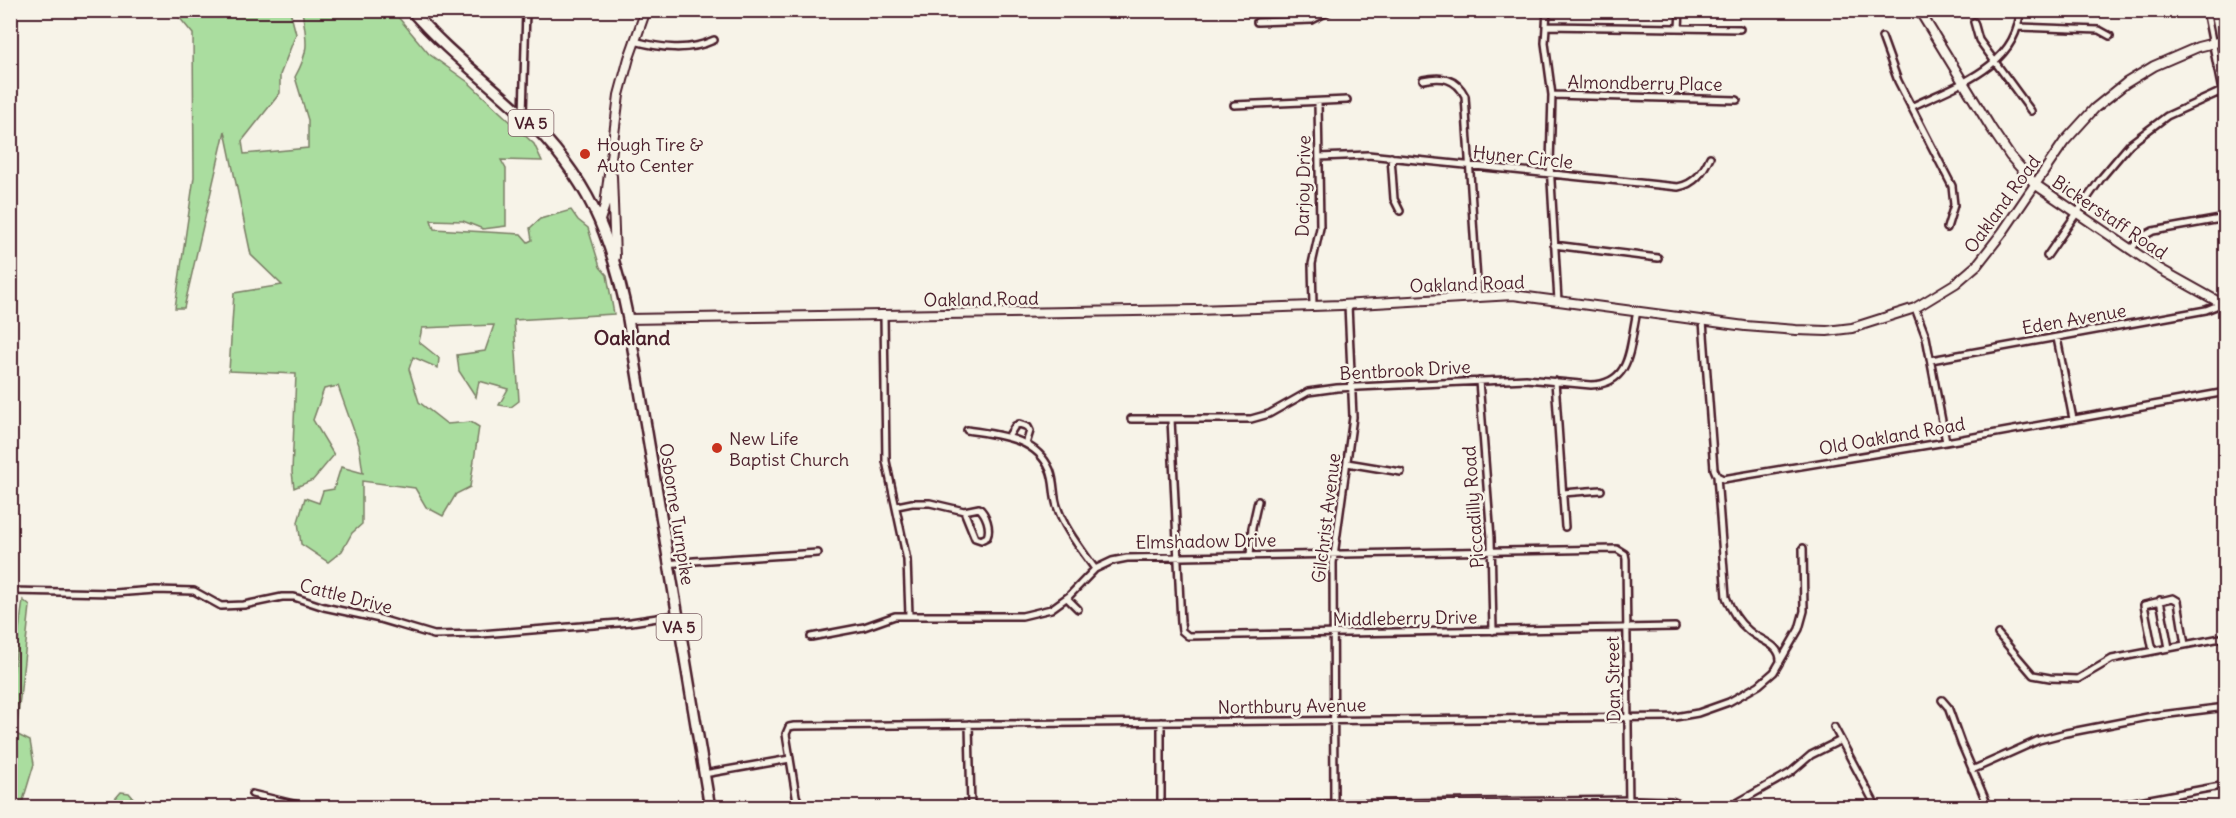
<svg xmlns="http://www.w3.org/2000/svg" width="2236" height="818" viewBox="0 0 2236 818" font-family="Delius,sans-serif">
<rect width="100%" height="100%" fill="#f7f3e8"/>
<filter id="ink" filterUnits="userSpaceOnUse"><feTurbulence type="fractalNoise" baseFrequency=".0167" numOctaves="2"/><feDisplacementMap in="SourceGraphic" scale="12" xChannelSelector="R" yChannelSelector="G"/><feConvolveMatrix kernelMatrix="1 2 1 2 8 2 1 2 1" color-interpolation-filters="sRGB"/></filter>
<g filter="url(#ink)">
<path fill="#aadd9f" stroke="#7a7e65" stroke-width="1.5" d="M174,11H290L296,34L280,75V93L242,141L244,154L308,148V120L295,77C310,50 307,41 302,11H393L429,54L468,82L534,144L542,161L501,160L506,169V226L483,229L463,221L431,220L434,229L521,234L528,242L532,240L530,228L540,219L571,210L578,220L588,228L600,267L607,275L614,314L514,320L519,401L511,407L499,405L508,389L479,381L476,397L459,371L457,355L485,351L494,325L422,328L419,342L439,358L438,368L413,357L409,369L419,402L447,424L471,422L479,427L470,487L456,494L443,516L426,507L415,488L362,481V524L352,533L342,551L328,562L301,544L298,522L305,498L319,503L323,491L334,489L341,467L363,473L359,445L338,386L324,389L313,420L334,455L313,480L294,488L292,472L296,374L229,371L234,293L282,285L251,255L225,131L184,308H175L194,177L193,34Z
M23,600L30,606L16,734L30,741L34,764L21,807H11L10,698Z
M121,792L129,793L141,807H108Z"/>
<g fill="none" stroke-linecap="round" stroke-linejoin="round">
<g stroke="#4a1f2b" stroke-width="10">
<path id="street" d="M1547,10L1545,43L1552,95L1550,164L1558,301
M2206,10L2226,111
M1257,22L1312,20L1331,10
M1974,22L1979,40L2031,111
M1546,26L1740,29
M2018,27L2099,30L2110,36
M1679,28L1680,10
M1882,37L1898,81L1952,186L1954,205L1947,228
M634,41C661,48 688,52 714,40
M1423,80C1442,76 1456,78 1465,96L1478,297
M1552,95L1737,100
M1234,105L1347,100
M1911,107C1954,86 2018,67 2020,10
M523,115L526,10
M1319,157L1368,155L1678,187C1695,184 1703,172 1710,157
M1391,157L1394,199L1400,211
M1554,245L1658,258
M2130,250L2142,237L2153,231L2226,218
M2047,256L2102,177L2130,144L2167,116L2222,91
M1313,305L1312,264L1320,228L1318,102
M1915,308L1926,337L1946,442
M884,315L886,461L907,560L909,615
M1703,321L1714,469L1717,476L1723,479L1946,442L2226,392
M2057,338L2073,419
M1931,360L2206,310L2221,304
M1479,381L1491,538L1493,631
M1555,381L1565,527
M1131,419H1251L1269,414L1308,392L1337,388L1526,379L1591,385C1634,384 1629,343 1637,312
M1171,419L1181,623L1182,631L1188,636L1675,627
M967,430C998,435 1036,437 1050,470C1055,482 1053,495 1057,506C1064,529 1082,550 1095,569
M1008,437L1015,426L1019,424L1028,427L1030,431L1026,444
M1347,463L1401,472
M1717,476L1726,597C1731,610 1737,621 1748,630C1759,641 1781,643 1780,662
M1563,493L1601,490
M897,506L912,503H930L964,511L979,508C986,514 991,528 987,537L981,540L975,538L964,511
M1250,556L1252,528L1258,501
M668,564L694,561L818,553
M10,591L114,593L155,590L194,591L221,606L244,605L282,597H294L324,607L380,619L434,635L481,634L631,622L677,615
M1067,598L1078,609
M2160,600L2169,648
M1998,634L2033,675L2050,678L2078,679L2112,659L2226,637
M811,637L864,627L895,616H1022L1051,609L1069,596L1095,569L1112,561L1127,558L1617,549L1625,554L1626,559L1629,808
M2153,651L2144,605L2173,598L2178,601L2185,645
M1942,700L1948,707L1961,743L1989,808
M1161,722V808
M969,724L971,808
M1834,727L1877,808
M1972,770L2039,740L2066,733L2153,716L2226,707
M704,774L790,759
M2223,786V808
M252,794L302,806L467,808
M1334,806L1333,563L1353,417L1348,305
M804,808L799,803L796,796L786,734L789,727L794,726L1675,717L1698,713L1729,702L1759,685L1774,672L1799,629L1804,611L1803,548
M1014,808L1638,800L1671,801L1691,808
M1728,808L1790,773L1811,755L1841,740
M2101,808L2226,785"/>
</g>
<g stroke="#4a1f2b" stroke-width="12">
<path id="secondary" d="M1919,10L1991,128L2010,156L2036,185L2158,268L2226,306
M612,176L615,257
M600,220L605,205L619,95L629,58L646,10
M628,319L1196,310L1341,305L1513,295L1745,326L1796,330L1827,331L1852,328L1915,308L1956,283L1977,265L2002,233L2064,142L2095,108L2126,83L2154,66L2198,47L2226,40"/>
</g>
<g stroke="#4a1f2b" stroke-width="14">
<path id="primary" d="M411,10C445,50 487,81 524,116C588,177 611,234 628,319L710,808"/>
</g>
<use href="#street" stroke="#f7f3e8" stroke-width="5"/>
<use href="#secondary" stroke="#f7f3e8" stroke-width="8"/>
<use href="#primary" stroke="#f7f3e8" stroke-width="9"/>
</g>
</g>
<g fill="#c8321e" stroke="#f7f3e8" stroke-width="2">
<circle cx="585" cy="154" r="6"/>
<circle cx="717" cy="448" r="6"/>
</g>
<g text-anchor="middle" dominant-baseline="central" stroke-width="5" stroke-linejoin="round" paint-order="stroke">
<g fill="#f7f3e8" stroke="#7e5f64" stroke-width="1.5">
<rect x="508.5" y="110" width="45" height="26" rx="4.5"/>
<rect x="656.5" y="614" width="45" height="26" rx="4.5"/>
</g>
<g font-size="16" font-weight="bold" fill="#4a1f2b">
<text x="531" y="123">VA 5</text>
<text x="679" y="627">VA 5</text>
</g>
<g font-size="18" fill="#4a1f2b" stroke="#f7f3e8">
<text transform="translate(1645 83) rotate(1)">Almondberry Place</text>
<text transform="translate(1523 157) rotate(6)">Hyner Circle</text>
<text transform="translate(1303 186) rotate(-89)">Darjoy Drive</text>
<text transform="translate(2002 204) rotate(-54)">Oakland Road</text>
<text transform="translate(2110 217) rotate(34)">Bickerstaff Road</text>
<text transform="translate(1467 284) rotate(-2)">Oakland Road</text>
<text transform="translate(981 299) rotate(-1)">Oakland Road</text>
<text transform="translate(2074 319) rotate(-10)">Eden Avenue</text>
<text transform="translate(1405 370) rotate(-3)">Bentbrook Drive</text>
<text transform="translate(1892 436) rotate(-10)">Old Oakland Road</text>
<text transform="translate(1473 507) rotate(-94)">Piccadilly Road</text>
<text transform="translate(677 514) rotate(81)">Osborne Turnpike</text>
<text transform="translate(1326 518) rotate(-83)">Gilchrist Avenue</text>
<text transform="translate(1206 541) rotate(-1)">Elmshadow Drive</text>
<text transform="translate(346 596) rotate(14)">Cattle Drive</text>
<text transform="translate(1405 618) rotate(-1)">Middleberry Drive</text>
<text transform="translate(1613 679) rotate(-91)">Dan Street</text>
<text transform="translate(1292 706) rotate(-1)">Northbury Avenue</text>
</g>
<g font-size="18" fill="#4a1f2b" stroke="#f7f3e8" text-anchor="start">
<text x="597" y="144">Hough Tire &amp;<tspan x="597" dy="21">Auto Center</tspan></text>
<text x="729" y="438">New Life<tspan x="729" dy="21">Baptist Church</tspan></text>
</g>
<g font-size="20" font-weight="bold" fill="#4a1f2b" stroke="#f7f3e8">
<text x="632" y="337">Oakland</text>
</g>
</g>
<rect width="2236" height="818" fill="none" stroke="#f7f3e8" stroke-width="36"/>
<rect x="18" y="18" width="2200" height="782" fill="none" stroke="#4a1f2b" stroke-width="2" filter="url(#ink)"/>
</svg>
